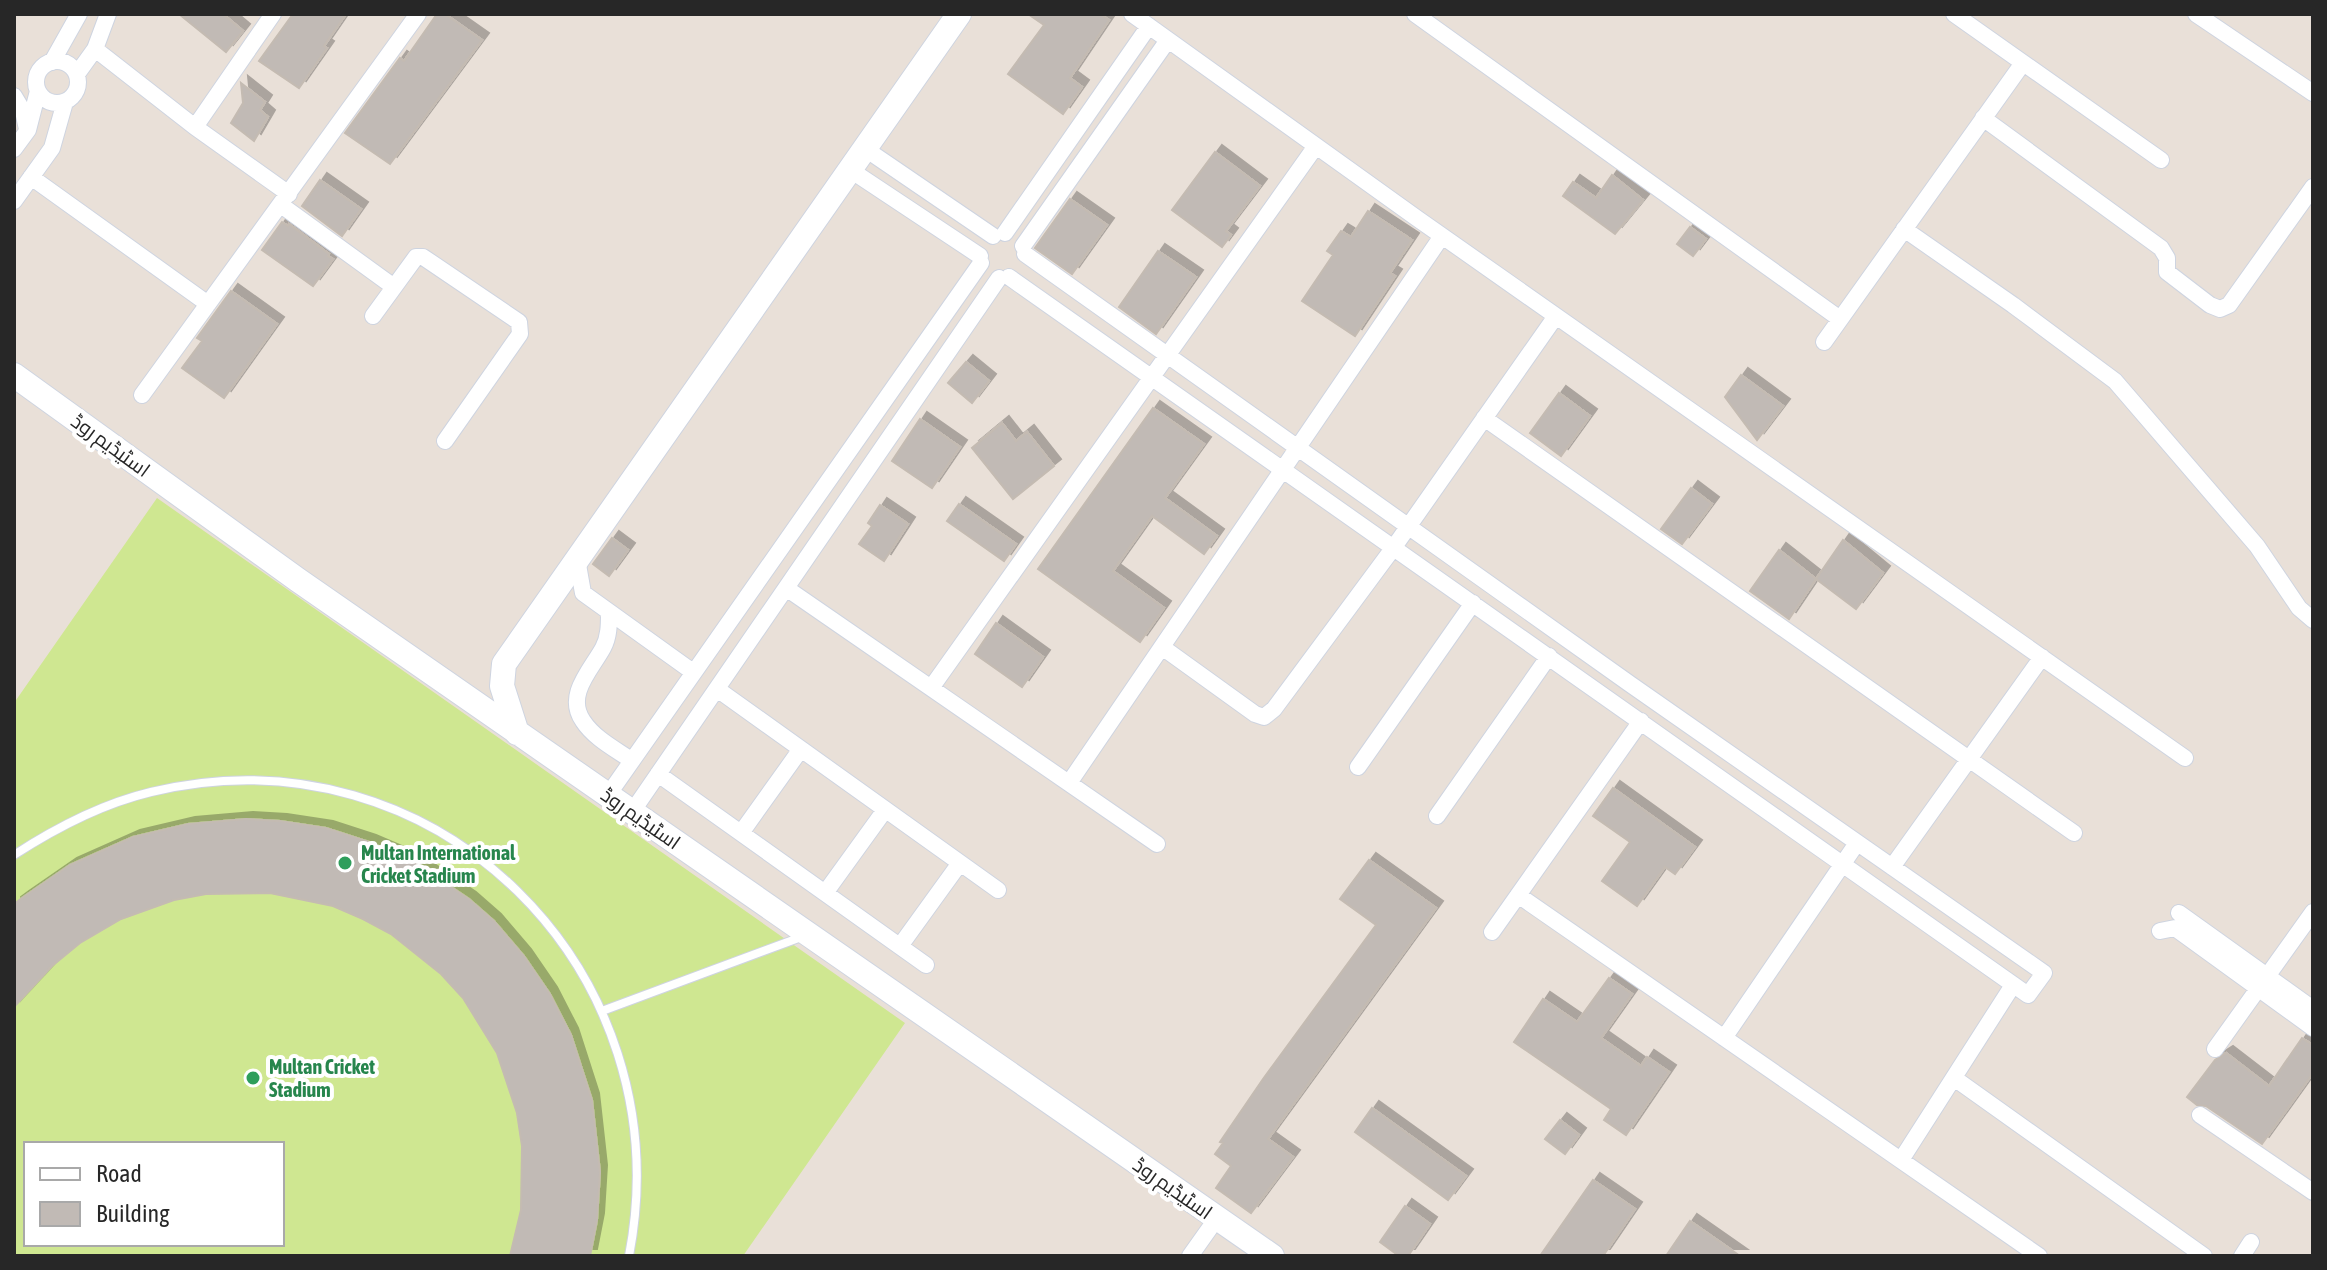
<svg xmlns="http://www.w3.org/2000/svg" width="2327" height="1270" viewBox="0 0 2327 1270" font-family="'Asap Condensed',Cairo,sans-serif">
<defs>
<filter id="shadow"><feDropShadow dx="7" dy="-7" stdDeviation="0" flood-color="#0004"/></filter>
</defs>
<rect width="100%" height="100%" fill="#e9e0d8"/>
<path fill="#cfe791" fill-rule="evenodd" d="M157,498L905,1023L743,1256H14V703ZM26,1144H282V1244H26Z"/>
<path fill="#c1bab5" stroke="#c4bbb2" stroke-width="2" filter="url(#shadow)" d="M179,14H223L243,31L226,52Z
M293,14H346L324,46L327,48L299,88L259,61Z
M437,14H445L482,40L390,164L345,133L400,58L404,61Z
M1028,14H1100L1109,20L1070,78L1082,87L1063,114L1008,74L1044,25Z
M241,83L265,102L260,110L268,117L254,141L231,123L243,103Z
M1215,152L1260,186L1226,231L1231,235L1222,247L1172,210Z
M1612,175L1643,200L1615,234L1563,196L1573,182L1596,198Z
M320,180L361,209L342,236L302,206Z
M1070,199L1107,225L1072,274L1035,248Z
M1368,211L1412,240L1390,273L1395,276L1355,336L1302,301L1333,255L1327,251L1341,231L1351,237Z
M282,222L288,226L289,224L329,254L328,256L333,259L313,286L262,250Z
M1690,227L1706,239L1693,256L1677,244Z
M1158,251L1196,277L1156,334L1119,307Z
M231,291L277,324L224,398L182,368L202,341L197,338Z
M966,362L989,381L972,403L948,383Z
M1741,375L1783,406L1757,440L1725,397Z
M1559,393L1590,416L1561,456L1530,433Z
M1153,408L1204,444L1165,498L1217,536L1204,554L1152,516L1113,571L1164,608L1140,642L1038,569Z
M920,419L960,447L932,488L892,461Z
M1002,423L1016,441L1027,432L1054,466L1013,499L972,448Z
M1691,488L1712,504L1682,544L1661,529Z
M959,504L1016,544L1004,561L947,521Z
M880,505L908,524L884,561L859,544L872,526L868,523Z
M612,538L628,550L609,576L593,564Z
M1843,540L1883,573L1856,609L1816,579L1789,619L1750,591L1779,550L1816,579Z
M996,623L1043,657L1022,687L975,654Z
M1613,788L1695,847L1675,874L1665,867L1637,906L1602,881L1630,842L1593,816Z
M246,819L280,821L326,828L369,842L411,860L469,899L494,921L524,956L550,994L571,1035L592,1100L600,1172L597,1220L590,1256H510L521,1210L522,1146L517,1113L497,1053L463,998L441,974L391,934L363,919L333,906L270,893L206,894L174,900L121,919L80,943L52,966L14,1007V904L22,898L70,865L133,837L188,824Z
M1369,860L1436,908L1268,1139L1293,1157L1251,1213L1216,1188L1231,1166L1215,1154L1223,1143L1220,1142L1263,1079L1376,925L1340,899Z
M1609,978L1632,994L1601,1038L1641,1066L1647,1057L1669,1072L1626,1135L1604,1120L1611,1109L1514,1042L1543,999L1577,1022Z
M2302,1038L2313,1045V1073L2262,1144L2206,1106L2197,1105L2187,1097L2215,1060L2226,1053L2269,1086Z
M1372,1108L1466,1176L1448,1200L1355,1132Z
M1560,1120L1579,1135L1565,1154L1545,1139Z
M1593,1180L1635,1209L1603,1256H1540Z
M1405,1206L1430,1224L1408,1256H1399L1380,1242Z
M1690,1221L1740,1256H1666Z"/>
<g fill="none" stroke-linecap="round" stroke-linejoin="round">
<g stroke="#ced4e0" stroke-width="10">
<path id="lane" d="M14,855C57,827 101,804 151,792C436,723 684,971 629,1256
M602,1011L804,936"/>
</g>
<g stroke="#ced4e0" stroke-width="18">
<path id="street" d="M1132,14L1418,219L2185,758
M1415,14L1840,319
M1954,14L2161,160
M2196,14L2313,93
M95,49L195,127L289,194
M36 82a21 21 0 1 1 42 0a21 21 0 1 1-42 0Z
M52,62L79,14
M77,74L95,49L108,14
M14,96L23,111L27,129
M1983,118L2161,248L2167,258V272L2210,305L2220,309L2229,305L2313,187
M195,127L273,14
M864,148L993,236
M14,149L28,130L38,91
M849,169L980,256
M31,177L208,304
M14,201L52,148L65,102
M281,205L394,287
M1904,229L2013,305L2115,381L2257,546L2299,608L2313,620
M1005,233L1149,26
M1023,246L1168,40
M1009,277L2028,995L2044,973L1630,684L1025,254
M373,316L416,257H423L519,322L520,334L445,441
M1824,342L2023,63
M142,395L418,14
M1484,418L2074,833
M577,559L583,593L693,672
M786,588L1157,844
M609,612C609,625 609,637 603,648C591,670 565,695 583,721C594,738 615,749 631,760
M1162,647L1255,714L1264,717L1274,709L1394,547L1556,316
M931,688L1316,146
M717,689L998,890
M1358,767L1473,603
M658,774L926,965
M1069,783L1442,236
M608,795L981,263
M632,812L999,278
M1437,816L1549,656
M741,833L801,749
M1892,867L2042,657
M825,893L885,810
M1518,895L2039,1256
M2179,913L2313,1009
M2160,931L2175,928L2313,1028
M1492,932L1641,721
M900,946L960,863
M1724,1038L1857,843
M2215,1049L2313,912
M1954,1078L2204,1256
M2200,1115L2313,1192
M1901,1160L2013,985
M1190,1256L1217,1218
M2242,1256L2251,1242"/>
</g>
<g stroke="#ced4e0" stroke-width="26">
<path id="secondary" d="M14,375L298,580L1272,1256
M517,733L502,686L504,664L959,14"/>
</g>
<use href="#lane" stroke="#fff" stroke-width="8"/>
<use href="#street" stroke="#fff" stroke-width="16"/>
<use href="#secondary" stroke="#fff" stroke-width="24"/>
</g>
<g fill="#2e9e5b" stroke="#fff" stroke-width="3">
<circle cx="345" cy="863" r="8"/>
<circle cx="253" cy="1078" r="8"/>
</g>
<g text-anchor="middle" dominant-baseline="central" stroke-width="8" stroke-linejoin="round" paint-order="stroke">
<g font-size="20" fill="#272727" stroke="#fff">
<text transform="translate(111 445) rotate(36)">اسٹیڈیم روڈ</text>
<text transform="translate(641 818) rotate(35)">اسٹیڈیم روڈ</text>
<text transform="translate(1173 1188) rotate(35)">اسٹیڈیم روڈ</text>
</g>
<g font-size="20" font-weight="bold" fill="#27864d" stroke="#fff" text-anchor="start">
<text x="361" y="852">Multan International<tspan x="361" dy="23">Cricket Stadium</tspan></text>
<text x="269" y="1066">Multan Cricket<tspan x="269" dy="23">Stadium</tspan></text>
</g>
</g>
<rect width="2327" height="1270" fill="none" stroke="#272727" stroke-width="32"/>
<rect x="24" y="1142" width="260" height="104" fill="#ffffff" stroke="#a9a9a9" stroke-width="2"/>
<rect x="40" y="1168" width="40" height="12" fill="#ffffff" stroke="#a9a9a9" stroke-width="2"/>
<text x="96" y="1182" font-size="24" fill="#272727">Road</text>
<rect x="40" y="1202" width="40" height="24" fill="#c1bab5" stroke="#a9a9a9" stroke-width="2"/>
<text x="96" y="1222" font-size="24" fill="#272727">Building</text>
</svg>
